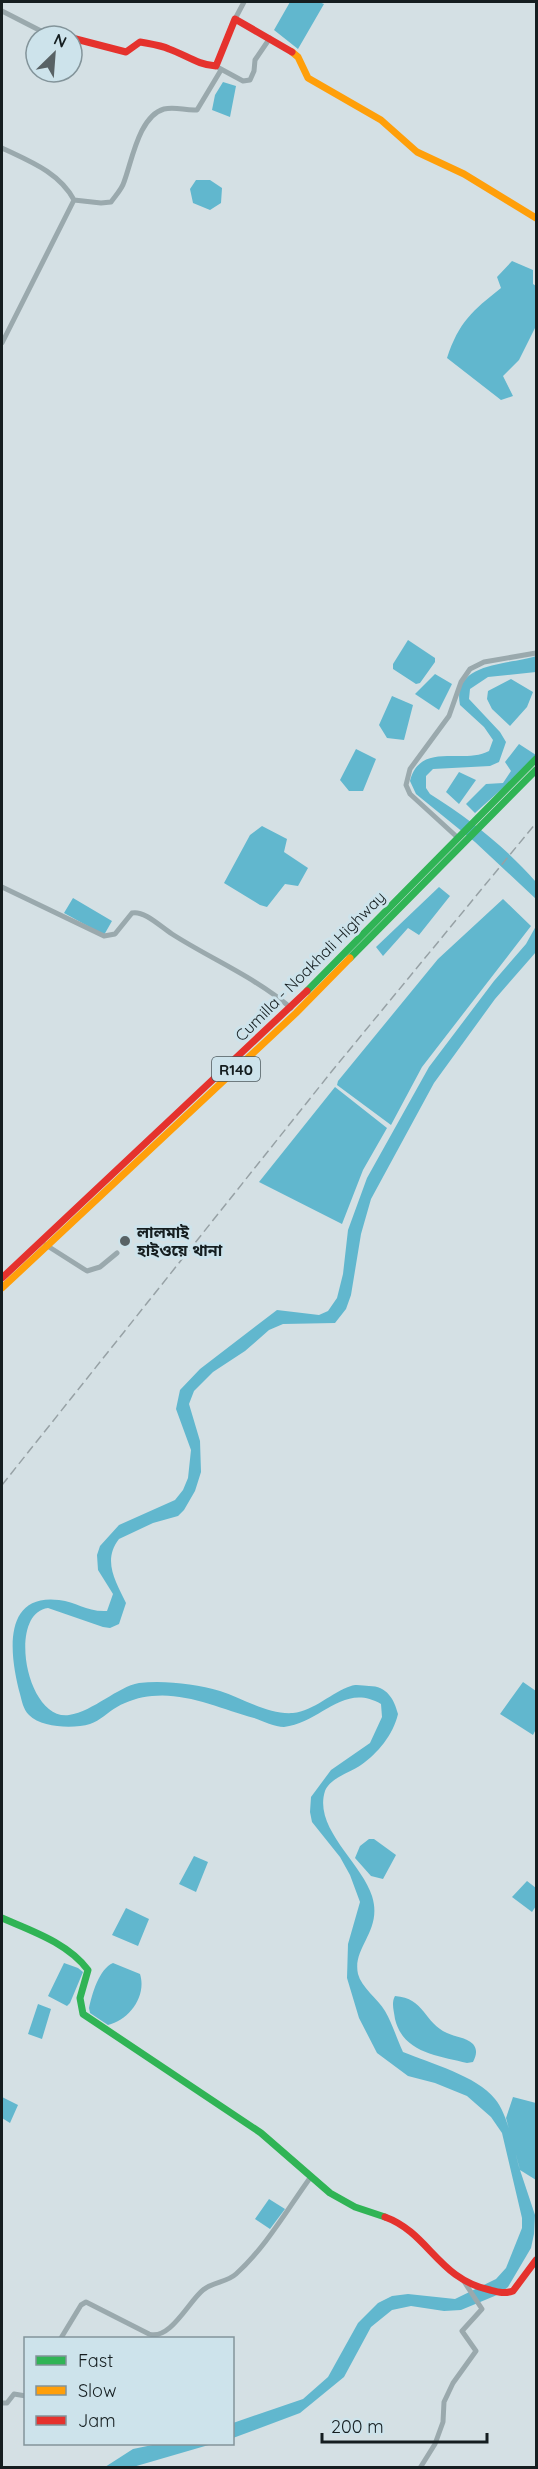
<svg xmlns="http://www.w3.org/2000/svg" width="538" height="2469" viewBox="0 0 538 2469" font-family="Quicksand,'Noto Sans Bengali',sans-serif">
<rect width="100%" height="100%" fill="#d4e0e4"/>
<path fill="#61b7ce" d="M290,2H319L324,4L298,49L274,30Z
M223,82L236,86L230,117L212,110L215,95Z
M196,180H210L222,188L221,203L210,210L193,203L190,189Z
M512,261L533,270V284L536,286V326L519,360L503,376L513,396L501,400L447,358C459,322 472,311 501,288L497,277Z
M408,640L435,658V662L420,683L416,684L393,669V664Z
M536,656V672L488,677L470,689L469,699L500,732L506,742L499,762L490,766L433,769L426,776V788L430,794C470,819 505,847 536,882V899L475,842L416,794L410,781C420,741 463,765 489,751L493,740L484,727L460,705C451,661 511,665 536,656Z
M435,674L452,684L439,710L415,694Z
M511,679L533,692L527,707L510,726L492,709L487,699L488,691Z
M392,696L413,705L404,740L387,738L379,725Z
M519,744L536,755V758L475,813L466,804L486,784L503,783L511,771L505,762Z
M356,749L376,759L363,791H349L340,780Z
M459,772L476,780L459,804L446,792Z
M262,826L287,839L284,852L308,868L298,886L285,884L267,907L260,905L224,883L250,835Z
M439,887L450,896L419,935L408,928L383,956L376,947Z
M73,898L112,921L104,935L64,913Z
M503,899L531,926L422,1067L391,1125L337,1085L338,1081L438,959Z
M536,926V952L495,999L434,1083L371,1199L361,1234L351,1295L346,1309L335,1323L283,1324L269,1330L245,1351L213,1372L194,1391L189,1404L200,1441L201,1472L195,1491L184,1510L178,1516L153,1523L119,1539C102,1561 116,1582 126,1603L119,1624L110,1628L103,1627L48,1608C7,1613 26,1721 69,1715C94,1711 117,1687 139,1683C164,1680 196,1684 220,1691C242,1698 269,1715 293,1713C314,1711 332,1692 351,1686C356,1684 364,1686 369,1686C387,1686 394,1699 398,1714C393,1735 378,1753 361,1765C351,1772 330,1778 325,1791C313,1828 362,1863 372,1896C383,1931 352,1947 358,1974C361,1987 378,1999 385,2011C392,2023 397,2039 403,2052C430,2063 477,2076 495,2099C508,2114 514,2150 520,2170L506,2118L513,2097L536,2103V2180L520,2170L535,2215L534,2234L531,2248L508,2287L497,2295L461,2310L444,2311L411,2306L392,2310L371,2327L344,2377L300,2413L233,2438V2423L303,2399L328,2377L358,2323L378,2303L392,2296L408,2294L455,2299L496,2279L506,2268L522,2228V2218L502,2133L491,2117L467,2096L435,2083L408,2076L377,2053L359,2018L347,1978L348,1944L360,1902L350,1875L340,1857L312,1822L310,1812L311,1797L331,1770L370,1743L382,1717L381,1704C343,1682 321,1723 284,1727C275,1727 263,1721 254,1718C222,1709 185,1692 152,1696C140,1697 127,1701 117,1707C108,1712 100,1721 90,1724C74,1729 42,1728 29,1715C23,1709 22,1701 20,1694C10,1657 1,1593 59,1600C77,1602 86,1612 107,1611L113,1594L98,1570L97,1555L100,1546L119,1525L175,1500L183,1490L188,1478L191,1450L176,1409L180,1390L200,1369L277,1310L319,1315L328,1311L337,1298L343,1274L348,1230L367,1178L429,1067L494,981L526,944Z
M335,1087L387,1128L363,1170L342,1224L259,1182Z
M523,1682L536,1691V1729L533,1735L500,1714Z
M369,1839H374L396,1855L383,1879L371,1876L355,1858L360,1846Z
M194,1856L208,1862L196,1892L179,1884Z
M527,1881L536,1888V1906L532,1912L512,1897Z
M126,1908L149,1919L138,1946L112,1935Z
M64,1963L78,1968L83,1972L70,2003L67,2006L48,1996Z
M113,1963L140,1974C147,1996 129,2020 108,2025L90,2013L89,2008C92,1994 99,1969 113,1963Z
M395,1996C425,1998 424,2023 447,2033C455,2037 466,2037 473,2044C478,2050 476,2056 473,2062L467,2063C439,2056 403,2053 395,2019C394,2011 391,2003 395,1996Z
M38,2004L51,2009L42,2039L28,2034Z
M2,2097L18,2105L10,2123L2,2118Z
M269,2199L285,2209L270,2229L255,2219Z
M157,2444H212L133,2467H105L133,2449Z"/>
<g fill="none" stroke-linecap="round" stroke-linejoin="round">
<path stroke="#9aa9ad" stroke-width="5" d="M2,11L43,32L58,36
M235,19L244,2
M59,36H69
M219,68L243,81L250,80L254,71L255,60L270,38
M2,148C29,161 59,172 74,200
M2,343L74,200L101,203L111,202C116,195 122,189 124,182C132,161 139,116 164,109C176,106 185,111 197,110L221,70
M457,837L410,794L406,785L410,769L449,716L461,682L470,669L484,662L536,653
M2,887L104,936L115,934L132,913C144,910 161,927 172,934C211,959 255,977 291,1008
M46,1245L87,1271L100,1267L117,1253
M61,2338L81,2305L86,2302L149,2334C170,2341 189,2301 203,2290C214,2281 226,2283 236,2274C265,2248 287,2210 310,2178
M2,2403H7L14,2394L26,2396
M420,2468L435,2444L443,2422L444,2402L453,2383L476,2351L462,2331L482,2309L465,2283"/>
<path stroke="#30b455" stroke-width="7" d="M350,958L536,770
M307,991L536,759
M2,1918C32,1931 68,1943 88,1970L80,1998L83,2014L261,2133L330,2193L355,2207L385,2217"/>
<path stroke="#ff9f0a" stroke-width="7" d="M292,52L298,57L308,78L381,120L417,152L464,174L536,218
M2,1288L296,1013L350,958"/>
<path stroke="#e5322d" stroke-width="7" d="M72,38L126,52L140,42C150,44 160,45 169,49C186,55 198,65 216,66L235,19L292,52
M2,1278L307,991
M385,2217C429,2233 438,2279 490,2290C498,2292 505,2294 513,2291L536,2260"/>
<path stroke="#97a1a5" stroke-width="1.5" stroke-dasharray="9 4.5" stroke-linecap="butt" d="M2,1485L332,1071L536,823"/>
</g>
<circle fill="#586265" stroke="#cde3eb" stroke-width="2" cx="125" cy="1241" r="6"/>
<g text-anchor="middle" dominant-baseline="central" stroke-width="6" stroke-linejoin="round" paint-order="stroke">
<rect fill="#cde3eb" stroke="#4c595d" stroke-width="1.5" x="212" y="1057" width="48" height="24" rx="4.5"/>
<g font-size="15" font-weight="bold" fill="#151e20">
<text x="236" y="1069">R140</text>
</g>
<g font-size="16" fill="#151e20" stroke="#cde3eb">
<text transform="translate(310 966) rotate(-45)">Cumilla - Noakhali Highway</text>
</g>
<g font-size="16" font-weight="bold" fill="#151e20" stroke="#cde3eb" text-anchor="start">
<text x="137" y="1232">লালমাই<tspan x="137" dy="18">হাইওয়ে থানা</tspan></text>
</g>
</g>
<rect width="538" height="2469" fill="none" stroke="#151e20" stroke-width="6"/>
<rect x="24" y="2337" width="210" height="108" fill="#cde3eb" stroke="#83949a" stroke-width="1.5"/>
<rect x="36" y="2356" width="30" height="9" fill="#30b455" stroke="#83949a" stroke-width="1.5"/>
<text x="78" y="2367" font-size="18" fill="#151e20">Fast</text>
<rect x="36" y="2386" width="30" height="9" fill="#ff9f0a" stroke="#83949a" stroke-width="1.5"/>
<text x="78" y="2397" font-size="18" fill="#151e20">Slow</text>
<rect x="36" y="2416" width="30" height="9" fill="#e5322d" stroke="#83949a" stroke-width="1.5"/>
<text x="78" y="2427" font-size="18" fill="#151e20">Jam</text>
<g transform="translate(54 54) rotate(25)"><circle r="28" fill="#cde3eb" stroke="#83949a" stroke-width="1.5"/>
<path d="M0-4.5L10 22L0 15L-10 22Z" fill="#586265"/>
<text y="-9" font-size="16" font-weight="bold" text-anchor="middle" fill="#151e20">N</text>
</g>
<path d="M322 2433v9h165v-9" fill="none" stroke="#151e20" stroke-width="3"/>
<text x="331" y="2433" font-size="18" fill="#151e20" stroke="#cde3eb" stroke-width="4.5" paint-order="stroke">200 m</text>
</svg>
